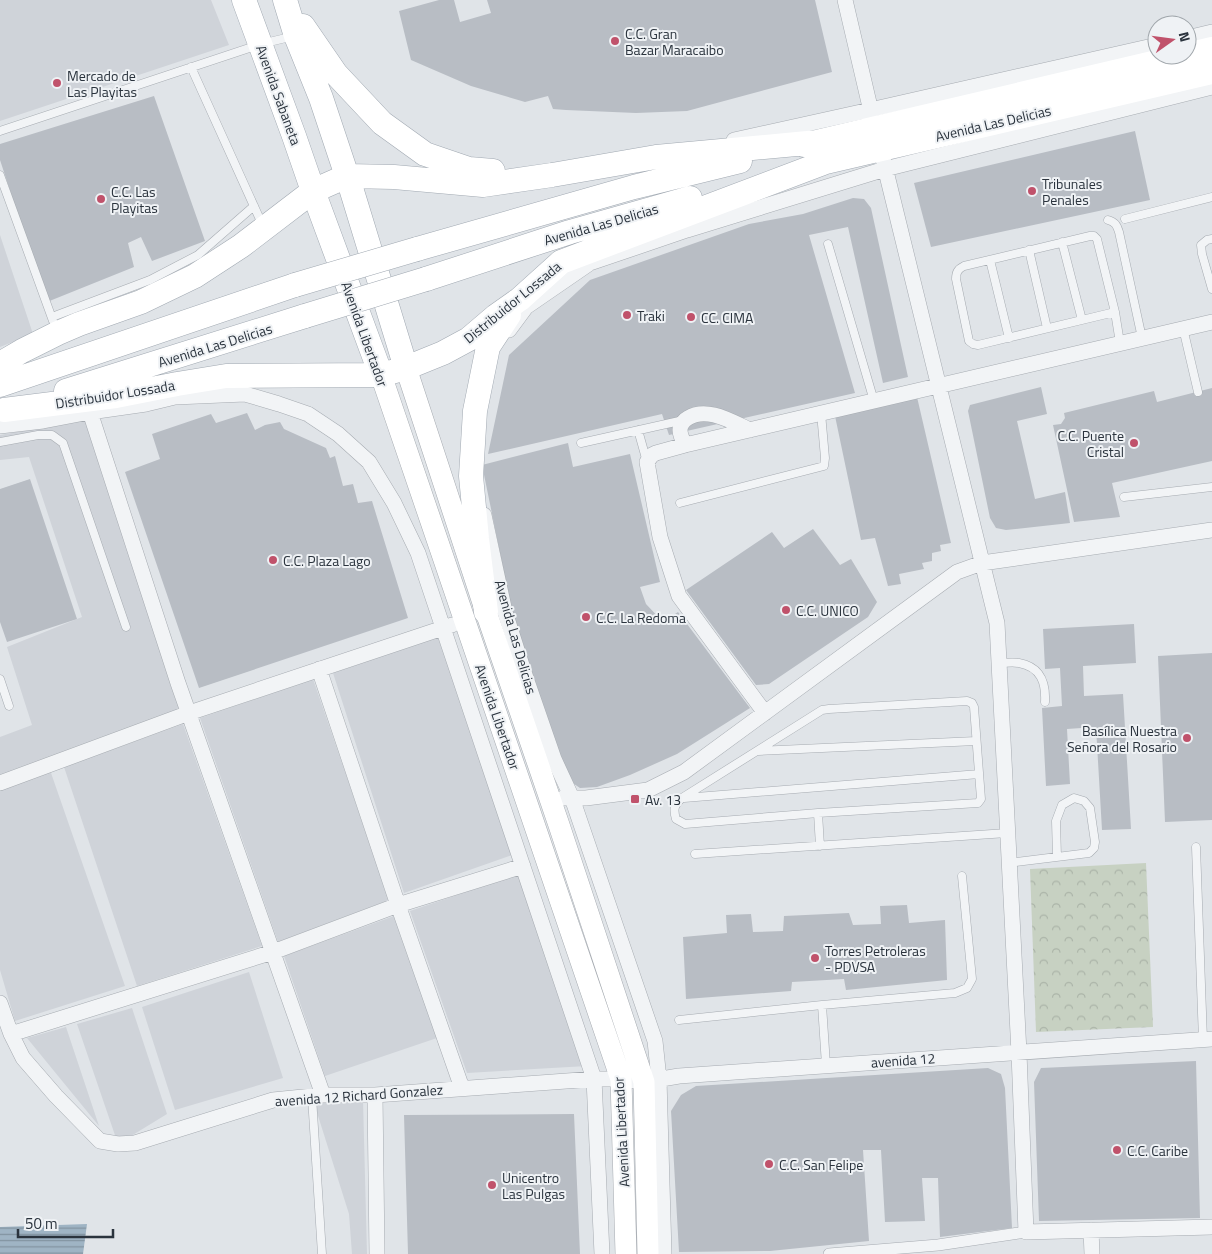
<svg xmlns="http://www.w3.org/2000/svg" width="1212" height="1254" viewBox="0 0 1212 1254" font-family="'Titillium Web',sans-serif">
<defs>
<pattern id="park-crowns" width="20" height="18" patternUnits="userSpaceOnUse" patternTransform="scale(1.25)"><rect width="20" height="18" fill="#c7d1c2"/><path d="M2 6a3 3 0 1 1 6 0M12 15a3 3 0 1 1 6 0" fill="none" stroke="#abb4a8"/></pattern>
<pattern id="water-rules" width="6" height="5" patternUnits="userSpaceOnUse" patternTransform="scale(1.25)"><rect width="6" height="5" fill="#9fb4c4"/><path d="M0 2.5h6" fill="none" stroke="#8293a0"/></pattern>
</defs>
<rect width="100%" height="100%" fill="#e0e4e8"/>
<path fill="#cfd3d9" d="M0,0H211L229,45L0,121Z
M0,235L33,334L0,347Z
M85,420L180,709L0,776V737L32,725L7,647L82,617L29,457L0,460V435Z
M438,637L515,854L404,893L333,673Z
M313,679L389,900L278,942L200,718Z
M183,724L262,946L137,986L64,767Z
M50,770L125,986L15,1021L0,970V789Z
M519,874L587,1066L467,1073L410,911Z
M394,916L437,1038L325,1076L284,956Z
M249,972L283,1078L175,1110L142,1007Z
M132,1008L167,1114L118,1144L77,1024Z
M66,1027L99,1126L27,1038Z
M363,1100L367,1254H352L349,1214L314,1103Z"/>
<path fill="url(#park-crowns)" d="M1146,863L1153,1027L1036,1032L1030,869Z"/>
<path fill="url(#water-rules)" d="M87,1224L83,1254H0V1227Z"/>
<path fill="#b8bdc4" d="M439,0H454L460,22L491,13L487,0H815L832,72L687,111L636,113L566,110L553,109L548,96L525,102L471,86L411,60L399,11Z
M154,96L205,241L152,261L141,237L128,243L134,267L47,302L0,160V144Z
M1135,131L1150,200L931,247L914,183Z
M853,198L864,199L871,208L908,377L883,383L848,227L809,235L855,393L669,435L662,414L488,454L509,355L590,280L749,224L803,214Z
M1041,387L1047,414L1017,421L1035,499L1065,492L1070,523L1006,530L996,528L990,518L968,411L970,405Z
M1212,388V461L1112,483L1120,517L1074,522L1053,425L1061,424L1065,418L1064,413L1154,391L1157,402Z
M917,397L951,543L940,545L941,551L932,553V561L922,563L924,569L899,574L901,584L888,586L875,538L861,540L835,416Z
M247,413L255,430L265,425L280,422L284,429L326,448L330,458L335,456L343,486L353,484L358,503L372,501L408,618L199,688L125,472L160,459L152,434L211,414L216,423Z
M568,443L573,467L630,454L660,582L640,587L646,604L663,622L678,612L750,708L677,754L630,775L597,787L580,788L564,777L540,712L511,606L482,465Z
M30,479L77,619L7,642L0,622V489Z
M813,529L840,565L851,559L877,602L868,617L769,684L756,685L686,590L772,532L784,548Z
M1134,624L1136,663L1083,666L1084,696L1123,694L1131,829L1102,830L1096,727L1067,729L1070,784L1046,786L1042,708L1062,706L1060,668L1045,669L1043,629Z
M1212,653V820L1165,822L1158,656Z
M907,905L909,923L945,920L947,980L846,990L844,979L792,982L791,991L686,999L683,937L727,933L726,915L751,914L753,932L783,931L784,916L849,913L853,925L881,924L880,906Z
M1196,1061L1200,1218L1039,1221L1034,1082L1041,1068Z
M988,1068L1001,1074L1005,1088L1012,1228L940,1237L938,1178H922L925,1221L885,1222L881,1150H863L869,1241L770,1251L679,1252L671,1111L681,1095L696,1086Z
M574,1114L580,1254H408L404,1115Z"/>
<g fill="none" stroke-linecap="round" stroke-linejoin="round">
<g stroke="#a6abb1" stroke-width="9">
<path id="service" d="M191,67L263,226
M0,131L261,44L294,36
M0,175L53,321
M1125,219L1212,197
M1108,220C1115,222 1117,225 1119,232L1142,338
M1212,239L1207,240L1201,245L1202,254L1212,289
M1062,242L1082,320
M828,244L874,401
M1029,250L1047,328
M990,260L1009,338
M1115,312L978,345L973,344L969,341L956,279C956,272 958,269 964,266L1090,236H1094L1097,239L1115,312L1120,343
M52,317L150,280L198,255L254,206
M1183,328L1198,392
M638,430L647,462
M0,442L38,435H52L63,443L126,627
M581,443L684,420
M1124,497L1212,487
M680,503L824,466L825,458L821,413
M999,663C1005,663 1013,662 1019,663C1041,667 1046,683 1045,702
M0,679L9,706
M758,751L976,741
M684,798L979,774
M818,813L685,824L676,819C673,809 674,805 682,798L822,710L829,709L967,701L972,703L974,707L981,799L978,803L818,813L820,846
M1196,847L1203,1040
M695,854L1007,833
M1008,863L1089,853L1094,848L1095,842L1090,808L1084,801L1074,798L1062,805L1056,821L1057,857
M679,1020L822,1005
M826,1065L822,1005L955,993L967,988L972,979L962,876
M312,1097L322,1254"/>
</g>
<g stroke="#a6abb1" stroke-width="12">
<path id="pedestrian" d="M829,1254L938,1245L1026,1232"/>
</g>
<g stroke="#a6abb1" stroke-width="16">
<path id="minor" d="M845,0L877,137
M1187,38L1212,32
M734,140L870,110L1157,45
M883,159L997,623L1019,1053L1026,1232L1212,1227
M509,330L526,307L590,263L687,230L885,169L1212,87
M90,412L178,683L323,1095
M0,426L43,421L90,412L146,404L175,397L245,394L279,404L308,414L338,434L369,462L394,503L418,553L594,1079L602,1254
M685,445C683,441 680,435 680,430C680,425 684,420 688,418C707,406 732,422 750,430
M484,515L505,612L526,678L554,759L572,798L655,1041L659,1079L664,1254
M319,669L398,905L462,1088
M765,713L679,596L660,537L647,462L652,455L656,453L685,445L1212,322
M0,783L189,713L452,625
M563,798H586L648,790L684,772L957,572L982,563L1212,530
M0,1003L11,1034L23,1058L56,1096L100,1141L118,1144L135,1143L273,1100L323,1095H375L594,1079H621L644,1082L679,1076L1212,1039
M11,1034L273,952L398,905L523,866
M375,1095L377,1254
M1091,1230L1092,1254"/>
</g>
<g stroke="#a6abb1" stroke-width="22">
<path id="secondary" d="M406,368L486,612L559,825L644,1082L648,1254
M381,375L621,1079L626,1254"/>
</g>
<g stroke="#a1a9b2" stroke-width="25">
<path id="primary" d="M244,0L294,136L313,191L381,375
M285,0L296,36L321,98L351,188L406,368
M303,26L336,74L382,123L425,154L469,169L493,171
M1187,55L1212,49
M804,145L1187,55
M817,164L1212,72
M417,249L634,187L740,161
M426,279L570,232L690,198
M0,364L22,351L58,333L79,324L141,302L195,276L241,246L313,191L347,176L394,177L483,185L552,175L656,157L818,142
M0,385L295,285
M66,391L305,316
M4,410L116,396L177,384L226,376L381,375L406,368L443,353L469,339L496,316L520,299L561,262L831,160
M486,612L477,539L471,476L475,411L488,347L509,315"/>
</g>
<use href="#service" stroke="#f2f4f6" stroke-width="8"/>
<use href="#pedestrian" stroke="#f2f4f6" stroke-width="11"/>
<use href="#minor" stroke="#f2f4f6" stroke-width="15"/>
<use href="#secondary" stroke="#fff" stroke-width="21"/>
<use href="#primary" stroke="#fff" stroke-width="24"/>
<g stroke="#a1a9b2" stroke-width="25" stroke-linecap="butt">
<path id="primary-bridge" d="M295,285L417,249
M305,316L426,279"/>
</g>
<use href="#primary-bridge" stroke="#fff" stroke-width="24"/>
</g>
<g fill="#c0526b" stroke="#eff2f5" stroke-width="2">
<circle cx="615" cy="41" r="5"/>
<circle cx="57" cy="83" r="5"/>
<circle cx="1032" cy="191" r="5"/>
<circle cx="101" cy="199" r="5"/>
<circle cx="627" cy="315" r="5"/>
<circle cx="691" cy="317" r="5"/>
<circle cx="1134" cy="443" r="5"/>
<circle cx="273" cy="560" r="5"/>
<circle cx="786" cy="610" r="5"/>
<circle cx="586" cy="617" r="5"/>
<circle cx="1187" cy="738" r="5"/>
<rect x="630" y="794" width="10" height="10" rx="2.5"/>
<circle cx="815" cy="958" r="5"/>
<circle cx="1117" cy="1150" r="5"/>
<circle cx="769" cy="1164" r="5"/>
<circle cx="492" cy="1185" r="5"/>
</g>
<g text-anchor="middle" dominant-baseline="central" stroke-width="4" stroke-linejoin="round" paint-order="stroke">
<g font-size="14" fill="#2a333d" stroke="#eff2f5" text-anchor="start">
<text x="625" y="33">C.C. Gran<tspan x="625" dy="16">Bazar Maracaibo</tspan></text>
<text x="67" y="75">Mercado de<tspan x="67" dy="16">Las Playitas</tspan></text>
<text x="1042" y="183">Tribunales<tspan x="1042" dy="16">Penales</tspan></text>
<text x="111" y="191">C.C. Las<tspan x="111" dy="16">Playitas</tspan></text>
<text x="637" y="315">Traki</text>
<text x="701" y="317">CC. CIMA</text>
<text x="1124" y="435" text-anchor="end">C.C. Puente<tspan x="1124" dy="16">Cristal</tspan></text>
<text x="283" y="560">C.C. Plaza Lago</text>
<text x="796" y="610">C.C. UNICO</text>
<text x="596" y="617">C.C. La Redoma</text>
<text x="1177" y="730" text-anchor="end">Basílica Nuestra<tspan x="1177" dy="16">Señora del Rosario</tspan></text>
<text x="645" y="799">Av. 13</text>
<text x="825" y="950">Torres Petroleras<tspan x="825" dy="16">- PDVSA</tspan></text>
<text x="1127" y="1150">C.C. Caribe</text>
<text x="779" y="1164">C.C. San Felipe</text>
<text x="502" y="1177">Unicentro<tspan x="502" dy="16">Las Pulgas</tspan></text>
</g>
<g font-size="14" fill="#2a333d" stroke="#eff2f5">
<text transform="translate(279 95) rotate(70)">Avenida Sabaneta</text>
<text transform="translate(993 123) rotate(-13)">Avenida Las Delicias</text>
<text transform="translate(601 224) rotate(-16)">Avenida Las Delicias</text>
<text transform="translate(512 302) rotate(-39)">Distribuidor Lossada</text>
<text transform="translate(365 334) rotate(70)">Avenida Libertador</text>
<text transform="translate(215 345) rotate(-17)">Avenida Las Delicias</text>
<text transform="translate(115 394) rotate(-9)">Distribuidor Lossada</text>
<text transform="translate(516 637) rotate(74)">Avenida Las Delicias</text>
<text transform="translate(498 717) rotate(71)">Avenida Libertador</text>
<text transform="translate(903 1060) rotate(-4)">avenida 12</text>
<text transform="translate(359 1095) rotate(-4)">avenida 12 Richard Gonzalez</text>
<text transform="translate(621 1132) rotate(-93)">Avenida Libertador</text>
</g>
</g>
<g transform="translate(1172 40) rotate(76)"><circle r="24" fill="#eff2f5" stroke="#a0a6ab"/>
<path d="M0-4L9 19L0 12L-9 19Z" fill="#c0526b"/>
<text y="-8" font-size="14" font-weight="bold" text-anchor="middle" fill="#2a333d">N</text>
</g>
<path d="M18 1229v8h95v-8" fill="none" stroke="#2a333d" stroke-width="2.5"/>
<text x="25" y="1229" font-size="15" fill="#2a333d" stroke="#eff2f5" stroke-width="4" paint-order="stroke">50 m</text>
</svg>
